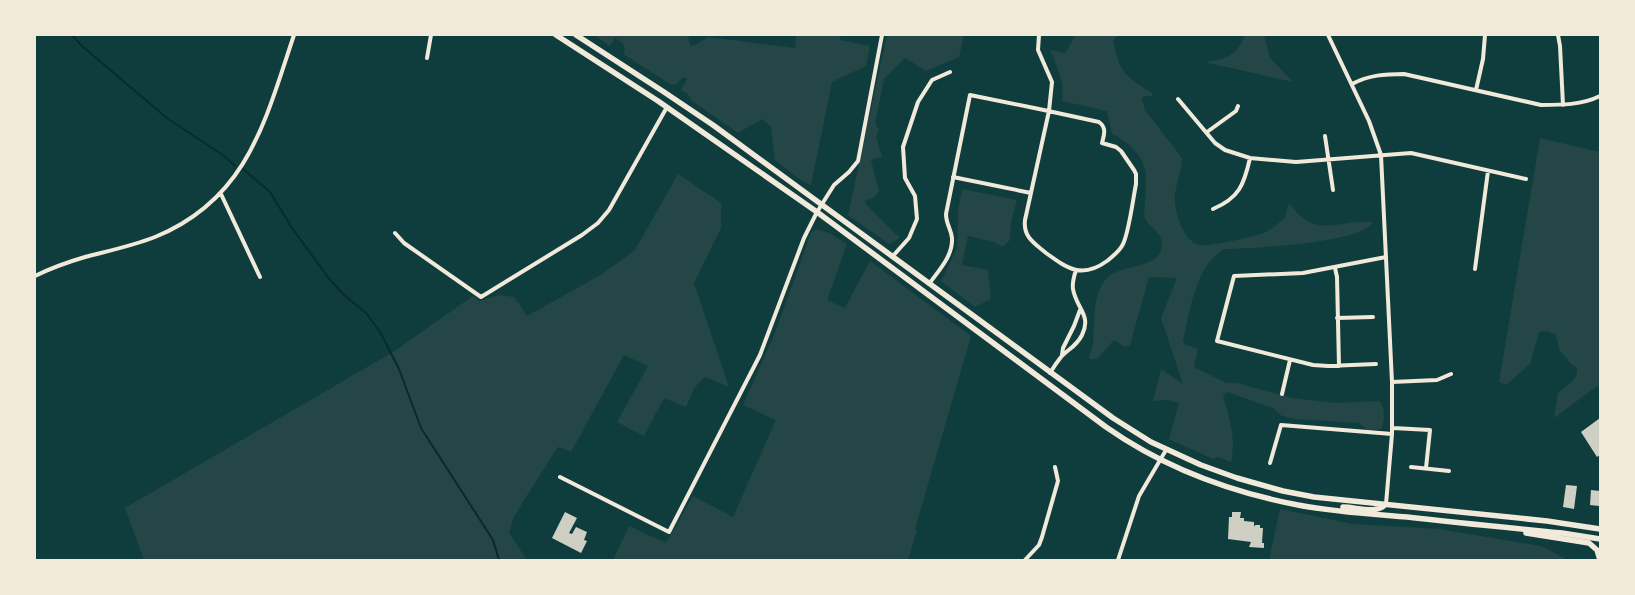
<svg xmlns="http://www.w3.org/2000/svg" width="1635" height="595" viewBox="0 0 1635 595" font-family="Inter,sans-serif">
<rect width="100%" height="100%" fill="#0f3d3e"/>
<path fill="#244646" d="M594,35H688L690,46L695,45L708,37L795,48L796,35H841L840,40L870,46L866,66L832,82L811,185L802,181L775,160L771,127L762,119L738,133L691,100L688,94L681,90L687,79L683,77L676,85L670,84L623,54L625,50L623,43L615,38L610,46Z
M887,35H964L959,57L926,71L905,58L884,79L875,123L879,130L876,137L882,157L871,160L879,191L873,198L867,200L865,203L900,238L889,244L848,215Z
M1075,35H1118L1113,41C1120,74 1125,76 1152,93V96H1144L1142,100L1145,110L1182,158C1182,174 1173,188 1175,204C1177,217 1184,241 1199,245C1207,247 1254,237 1263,233C1271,230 1279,223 1285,218L1288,205L1290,204C1314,239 1338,220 1372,222L1373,223C1355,244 1253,248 1224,249C1196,265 1189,313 1183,341L1186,345L1198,349L1194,366L1195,368L1227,383H1237L1292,398L1335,403L1380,401C1385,408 1385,421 1381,429L1367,430L1359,423L1296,419L1282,416L1273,408L1227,392L1223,397C1230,418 1236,439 1231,462L1218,457L1213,459L1169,439L1179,403L1167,400L1153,401L1161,369L1183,384L1161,318L1177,278L1149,277L1130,345L1125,347L1114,340L1097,359H1091L1089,357C1090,352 1093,347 1093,342C1095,320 1092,297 1106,279C1118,263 1161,271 1162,245C1162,230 1148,228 1144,216C1145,201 1147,184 1145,170C1143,154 1125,140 1112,134L1107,111L1062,101C1065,82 1057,67 1050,50L1066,53Z
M1245,35H1264L1270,58L1293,82L1205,62C1226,60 1237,55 1245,35Z
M1540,138L1600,152V384L1554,418L1558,393C1566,386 1579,380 1577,368L1571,364L1559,349L1556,335L1547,331L1539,332L1530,364L1506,385L1499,382Z
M678,174L721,203V228L694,283L729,387L705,377L695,387L686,407L664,398L644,436L617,422L648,366L624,355L571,452L560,447L557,448L521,505L513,519L509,533L527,560H144L125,508L393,352L473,296L479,301L499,295L514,297L527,316L599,276L635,250Z
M962,189L1017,200L1011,222L1010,240L1002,247L994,242L968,236L962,265L988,270L991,299L975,307L941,281L957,248L958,211Z
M816,229L831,234L847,244L827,300L845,308L870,261L971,336L915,529L917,530L908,560H613L629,526L666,543L693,496L733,517L776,420L743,405L775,333L811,233Z
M1280,509L1353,524L1439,529L1541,546L1568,560H1269Z"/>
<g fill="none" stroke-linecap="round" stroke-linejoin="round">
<path stroke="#0a2a2b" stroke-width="2" d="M72,35L82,46L168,119L223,155L235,166
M243,169L270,192L292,228L327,276L343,294L366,313L380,332L399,369L421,428L493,540L499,560"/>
</g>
<path fill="#cfcfc3" d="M1600,418V455L1597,457L1581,432Z
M1566,485L1577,486L1574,509L1563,507Z
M1591,490L1600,491L1599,506L1590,505Z
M565,512L577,518L569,533L572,534L576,527L587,532L584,540L587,541L581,553L552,538Z
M1232,512H1241L1240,518H1244V521L1254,522V527L1255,525H1260V528H1263L1262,543H1264V548L1249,547L1251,542L1228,539L1229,517H1232Z"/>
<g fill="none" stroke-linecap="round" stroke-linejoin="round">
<path stroke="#f1e9da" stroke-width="4" d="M1328,35L1369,121L1381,155L1392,382V434L1386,504
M1558,35L1560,46L1563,105
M427,58L431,35
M1352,84C1369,75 1385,74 1404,74L1541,105C1561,105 1582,105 1600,96
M1476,90L1483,59L1485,35
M1178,99L1215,143L1225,150L1250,158L1296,162L1411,153L1526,179
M1207,132L1236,111L1238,106
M1325,136L1333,190
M953,177L1031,193
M221,194L260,277
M1213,209C1239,198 1244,185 1250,158
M395,233L404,243L481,297L582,235L598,223L609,210L667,107
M892,257L909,238L917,219L915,196L905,178L903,147L918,102L932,80L950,72
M1335,268L1337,277L1339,366
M1475,269L1488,171
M35,276C51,268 68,262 85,257C108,251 132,246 155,237C248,199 265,121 294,35
M929,284C939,270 953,256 952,238C951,229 946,224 946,214L970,95L1039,109L1099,122C1107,128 1104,135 1102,143L1116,147L1121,151L1134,170L1136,174V184C1133,199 1129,232 1123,244C1120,251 1113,256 1107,261C1082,279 1068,269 1046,253C1034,243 1023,237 1025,220L1049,111L1052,82L1038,50L1039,35
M1337,318L1373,317
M1062,355L1063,348L1074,326L1080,310
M1376,364L1328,366L1313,365L1217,341L1234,276L1303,273L1386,257
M1050,373C1053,368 1057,362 1061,357C1068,349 1076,347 1082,335C1092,315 1076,308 1073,289C1072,282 1074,276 1076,270
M1392,382L1437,380L1451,374
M1282,394L1290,360
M1393,428L1430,430L1426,468
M1270,463L1281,425L1392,434
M1411,467L1449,471
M560,477L669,532L760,355L804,238L817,212L834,185L849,172L858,161L882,35
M1025,560L1039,545L1042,537L1058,481L1055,467
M1118,560L1139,496L1166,450"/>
<path stroke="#f1e9da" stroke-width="5.5" d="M556,35L658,101L817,212L1106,427C1163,467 1230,492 1298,505C1334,512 1371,514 1407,517C1459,523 1511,528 1562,533L1600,539
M576,35L664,92L713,125L1113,418L1151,442L1201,465L1237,478L1283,491L1314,497L1547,521L1600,529
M1343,507C1357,507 1376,515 1386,504
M1526,533L1589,543L1597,550L1600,560"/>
</g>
<rect width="1635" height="595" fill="none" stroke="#f1e9da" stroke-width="72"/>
</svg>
